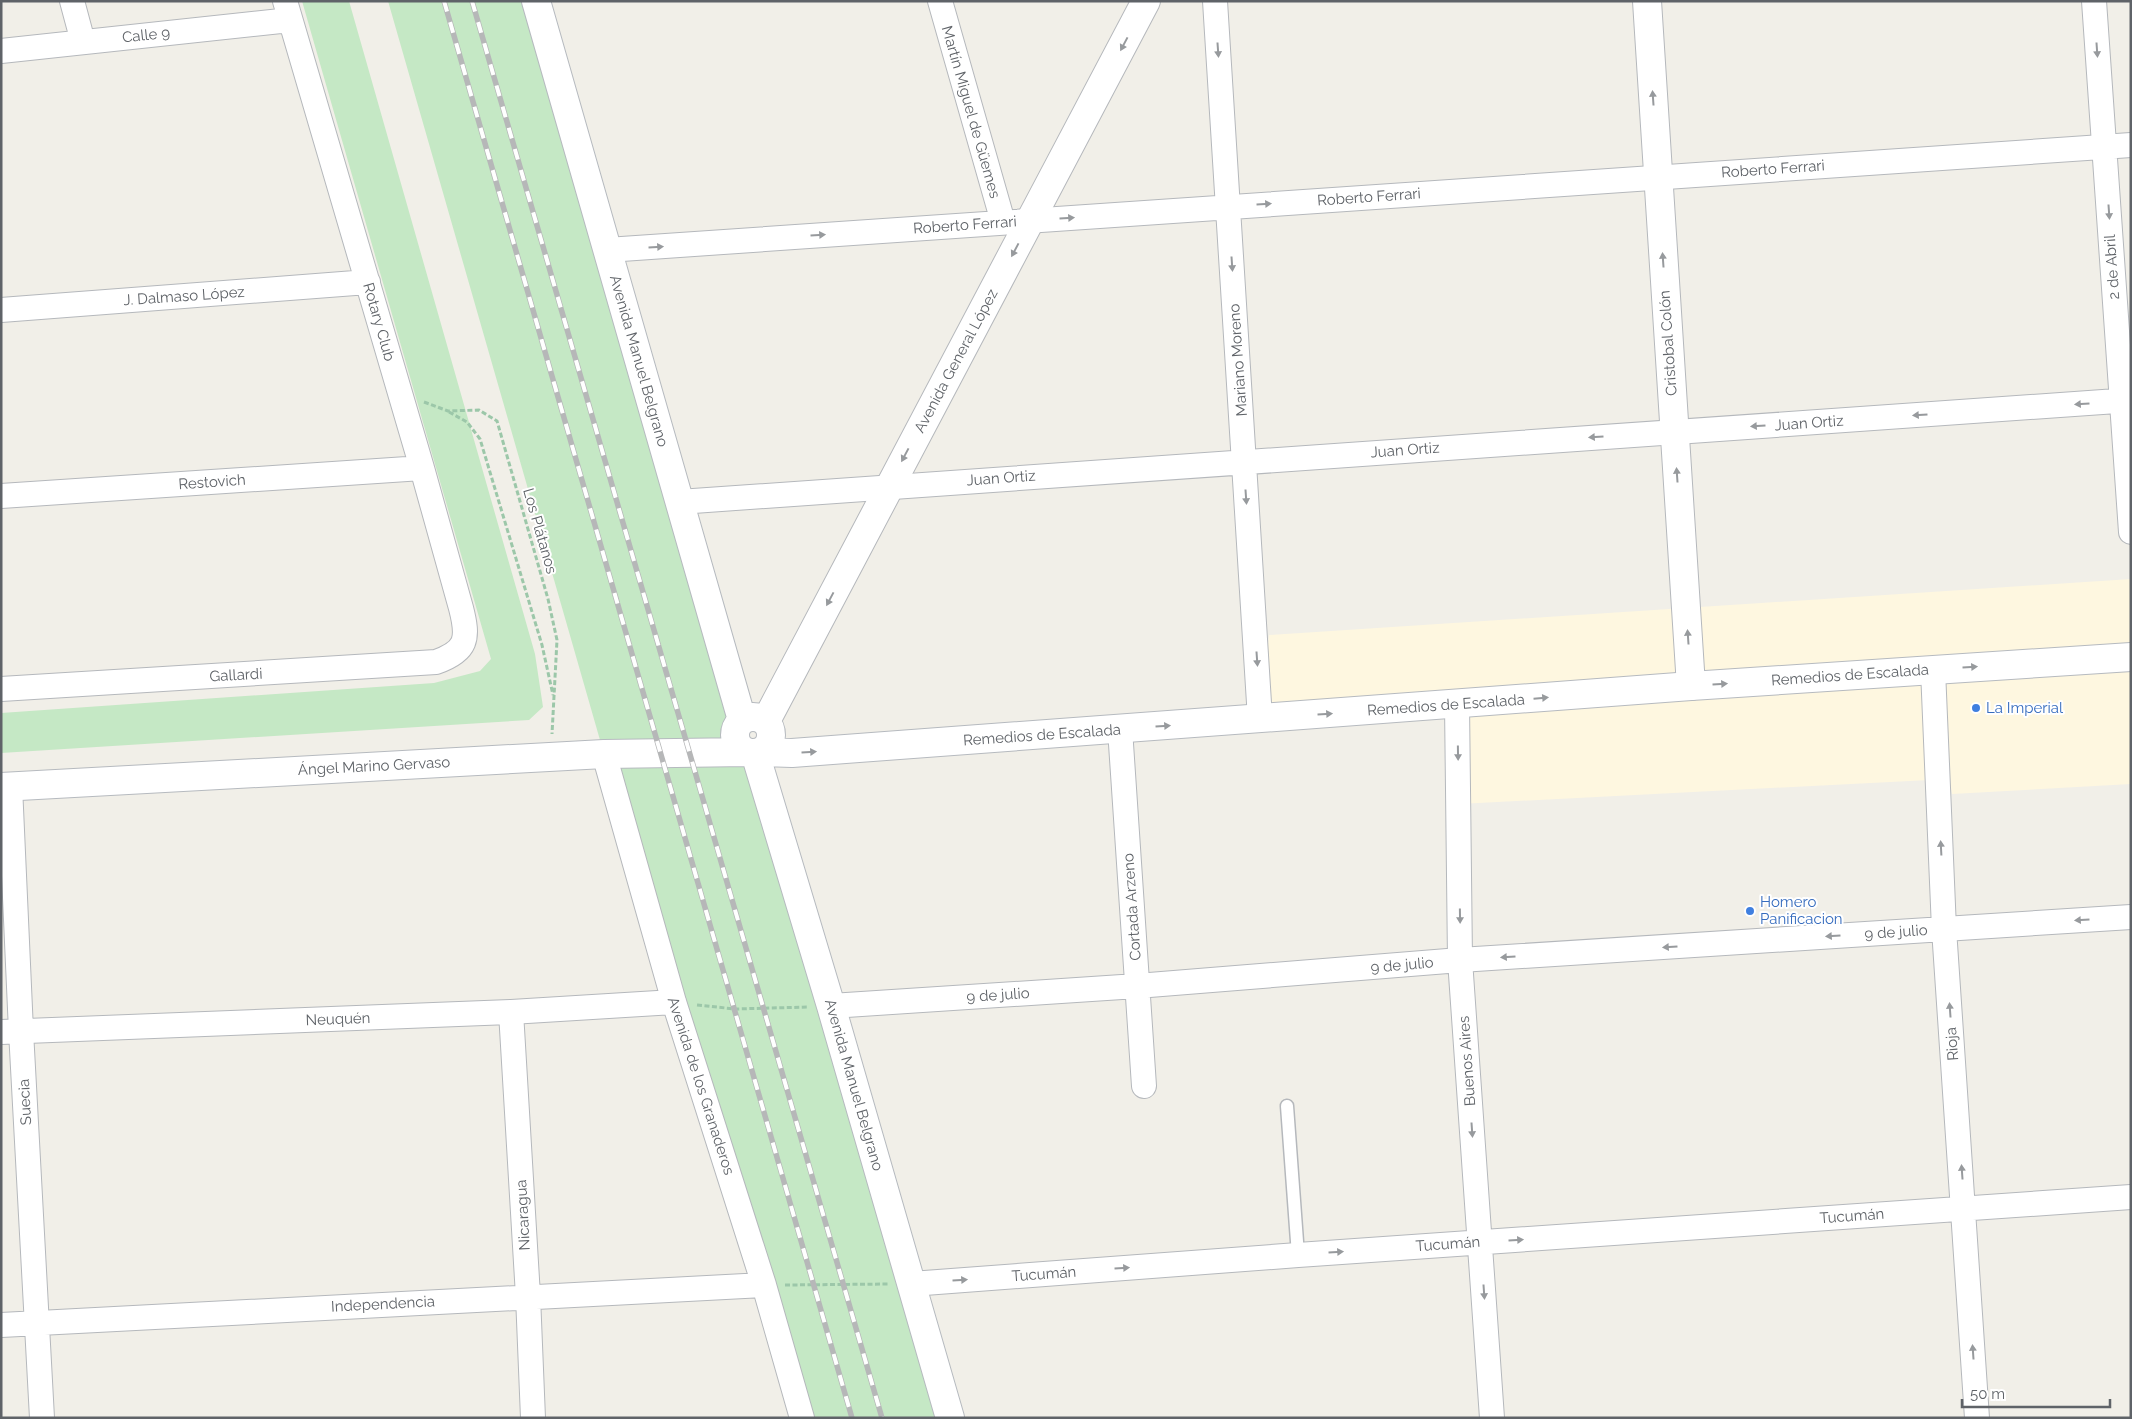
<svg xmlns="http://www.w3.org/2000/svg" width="2132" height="1419" viewBox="0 0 2132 1419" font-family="Raleway,sans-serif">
<rect width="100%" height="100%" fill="#f1efe8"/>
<path fill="#fef7e0" d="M2131,579V784L1952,794L1949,779L1459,804L1457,704L1260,719L1269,635Z"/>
<path fill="#c5e8c5" d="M302,1H349L535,654L543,707L529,720L1,753V713L434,683L480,671L491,659Z
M388,1H536L742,720L755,753L950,1418H802L604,754Z"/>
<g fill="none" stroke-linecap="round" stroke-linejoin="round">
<g stroke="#b5b8bc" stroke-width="15">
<path id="service" d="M1287,1106L1298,1255"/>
</g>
<g stroke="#b5b8bc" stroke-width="26">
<path id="minor" d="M72,1L83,42
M940,1L1003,222
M1215,1L1260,719
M2094,1L2131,532
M1,51L290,20
M607,250L2131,145
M1,310L368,282
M1,496L422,468
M679,502L2131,400
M1933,670L1944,929L1977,1418
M1,689L436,662C467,651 469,639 461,608L422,468L285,1
M1457,704L1460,960L1492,1418
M1120,729L1144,1086
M604,754L674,1002L764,1285L802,1418
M10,786L21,1031L42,1418
M831,1006L1137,986L1460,960L2131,917
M511,1012L528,1296L533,1418
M1,1032L511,1012L674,1002
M911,1284L1298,1255L2131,1197
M1,1325L764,1285"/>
</g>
<g stroke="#b5b8bc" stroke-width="30">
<path id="tertiary" d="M1647,1L1691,686
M766,721L1146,1"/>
</g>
<g stroke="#b6babf" stroke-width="30">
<path id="secondary" d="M536,1L742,720
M735 735a18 18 0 1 1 36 0a18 18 0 1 1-36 0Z
M761,752L792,753L1691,686L2131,657
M755,753L831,1006L950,1418
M1,787L604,754L747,752"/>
</g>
<path stroke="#9cc7a9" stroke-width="3" stroke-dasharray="5 2.5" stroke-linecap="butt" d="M424,402L448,411L479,410L497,421L548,599L557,640L552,734
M449,412L467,422L480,439L542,645L553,695
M697,1005L735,1009L808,1007
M785,1285L889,1284"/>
<use href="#service" stroke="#fff" stroke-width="12"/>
<use href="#minor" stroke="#fff" stroke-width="24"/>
<use href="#tertiary" stroke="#fff" stroke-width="28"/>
<use href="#secondary" stroke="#fff" stroke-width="28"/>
<g stroke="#b6b7b8" stroke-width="5.5">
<path id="rail" d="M444,1L852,1418
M472,1L882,1418"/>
</g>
<use href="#rail" stroke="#fff" stroke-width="4" stroke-dasharray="11" stroke-linecap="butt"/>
</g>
<defs><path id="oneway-solid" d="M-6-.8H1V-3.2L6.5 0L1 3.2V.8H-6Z" transform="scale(1.25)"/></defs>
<g fill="#979a9d">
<use href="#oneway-solid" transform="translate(1124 44) rotate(118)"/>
<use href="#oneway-solid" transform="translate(1218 50) rotate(86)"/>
<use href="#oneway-solid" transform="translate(2097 50) rotate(86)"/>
<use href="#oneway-solid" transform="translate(1653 98) rotate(-94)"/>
<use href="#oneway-solid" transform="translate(1264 204) rotate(-4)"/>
<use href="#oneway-solid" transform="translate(2109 212) rotate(86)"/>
<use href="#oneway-solid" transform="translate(1067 218) rotate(-4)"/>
<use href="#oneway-solid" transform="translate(818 235) rotate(-4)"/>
<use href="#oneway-solid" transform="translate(656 247) rotate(-4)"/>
<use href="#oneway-solid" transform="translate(1015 250) rotate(118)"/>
<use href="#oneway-solid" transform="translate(1663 260) rotate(-94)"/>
<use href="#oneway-solid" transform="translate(1232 264) rotate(86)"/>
<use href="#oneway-solid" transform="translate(2082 404) rotate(176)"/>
<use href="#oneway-solid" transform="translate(1920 415) rotate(176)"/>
<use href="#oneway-solid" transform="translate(1758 426) rotate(176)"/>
<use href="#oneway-solid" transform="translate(1596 437) rotate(176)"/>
<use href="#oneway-solid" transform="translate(905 455) rotate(118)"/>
<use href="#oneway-solid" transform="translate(1677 475) rotate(-94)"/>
<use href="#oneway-solid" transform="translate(1246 497) rotate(86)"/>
<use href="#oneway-solid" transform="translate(830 599) rotate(118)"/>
<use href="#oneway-solid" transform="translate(1688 637) rotate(-94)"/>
<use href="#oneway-solid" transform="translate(1257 659) rotate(86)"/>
<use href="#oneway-solid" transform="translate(1970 667) rotate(-4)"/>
<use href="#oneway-solid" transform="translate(1720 684) rotate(-4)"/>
<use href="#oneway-solid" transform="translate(1541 698) rotate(-5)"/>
<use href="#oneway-solid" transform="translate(1325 714) rotate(-4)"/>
<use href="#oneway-solid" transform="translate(1163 726) rotate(-4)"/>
<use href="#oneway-solid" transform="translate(809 752) rotate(-4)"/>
<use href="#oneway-solid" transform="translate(1458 753) rotate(89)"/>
<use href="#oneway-solid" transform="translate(1941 848) rotate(-93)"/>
<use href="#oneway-solid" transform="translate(1460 916) rotate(89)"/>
<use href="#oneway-solid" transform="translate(2082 920) rotate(176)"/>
<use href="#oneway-solid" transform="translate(1833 936) rotate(176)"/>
<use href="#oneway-solid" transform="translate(1670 947) rotate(176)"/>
<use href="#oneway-solid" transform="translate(1508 957) rotate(176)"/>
<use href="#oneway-solid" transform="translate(1950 1010) rotate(-94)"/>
<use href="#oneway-solid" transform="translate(1472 1130) rotate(86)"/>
<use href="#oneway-solid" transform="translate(1962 1172) rotate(-94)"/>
<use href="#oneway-solid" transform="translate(1516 1240) rotate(-4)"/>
<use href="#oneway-solid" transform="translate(1336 1252) rotate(-4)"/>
<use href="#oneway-solid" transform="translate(1122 1268) rotate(-4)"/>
<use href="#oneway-solid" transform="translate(960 1280) rotate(-4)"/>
<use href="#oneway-solid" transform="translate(1484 1292) rotate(86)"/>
<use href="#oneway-solid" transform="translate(1973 1352) rotate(-94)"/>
</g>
<g fill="#3f7fe0" stroke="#fff" stroke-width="2">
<circle cx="1976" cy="708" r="5"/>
<circle cx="1750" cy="911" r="5"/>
</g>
<g text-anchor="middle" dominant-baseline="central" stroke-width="4" stroke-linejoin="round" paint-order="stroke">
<g font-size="15" fill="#5f6368" stroke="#fff">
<text transform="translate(146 35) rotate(-6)">Calle 9</text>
<text transform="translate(971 112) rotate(74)">Martín Miguel de Güemes</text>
<text transform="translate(1773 169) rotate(-4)">Roberto Ferrari</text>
<text transform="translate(1369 197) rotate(-4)">Roberto Ferrari</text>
<text transform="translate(965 225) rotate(-4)">Roberto Ferrari</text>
<text transform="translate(2112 267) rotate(-94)">2 de Abril</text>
<text transform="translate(184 296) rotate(-4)">J. Dalmaso López</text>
<text transform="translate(379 322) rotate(74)">Rotary Club</text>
<text transform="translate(1668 343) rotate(-94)">Cristobal Colón</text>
<text transform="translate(1238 360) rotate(-94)">Mariano Moreno</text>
<text transform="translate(639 361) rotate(74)">Avenida Manuel Belgrano</text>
<text transform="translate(956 361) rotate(-62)">Avenida General López</text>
<text transform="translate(1809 423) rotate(-4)">Juan Ortiz</text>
<text transform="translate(1405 450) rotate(-4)">Juan Ortiz</text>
<text transform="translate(1001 478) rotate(-4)">Juan Ortiz</text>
<text transform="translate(212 482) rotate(-4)">Restovich</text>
<text transform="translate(540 531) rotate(74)">Los Plátanos</text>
<text transform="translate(236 675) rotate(-3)">Gallardi</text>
<text transform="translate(1850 675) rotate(-4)">Remedios de Escalada</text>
<text transform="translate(1446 705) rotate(-4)">Remedios de Escalada</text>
<text transform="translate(1042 735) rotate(-4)">Remedios de Escalada</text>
<text transform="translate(374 766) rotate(-3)">Ángel Marino Gervaso</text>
<text transform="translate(1132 907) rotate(-94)">Cortada Arzeno</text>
<text transform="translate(1896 932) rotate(-4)">9 de julio</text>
<text transform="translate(1402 965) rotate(-5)">9 de julio</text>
<text transform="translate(998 995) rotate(-4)">9 de julio</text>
<text transform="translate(338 1019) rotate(-2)">Neuquén</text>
<text transform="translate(1952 1044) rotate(-94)">Rioja</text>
<text transform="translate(1467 1061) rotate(-94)">Buenos Aires</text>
<text transform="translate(854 1085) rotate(74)">Avenida Manuel Belgrano</text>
<text transform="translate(701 1086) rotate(72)">Avenida de los Granaderos</text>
<text transform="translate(25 1102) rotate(-93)">Suecia</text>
<text transform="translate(523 1215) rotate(-93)">Nicaragua</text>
<text transform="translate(1852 1216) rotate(-4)">Tucumán</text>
<text transform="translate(1448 1244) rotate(-4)">Tucumán</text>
<text transform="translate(1044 1274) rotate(-4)">Tucumán</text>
<text transform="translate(383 1304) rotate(-3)">Independencia</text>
</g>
<g font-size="15" fill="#366cbe" stroke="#fff" text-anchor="start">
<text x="1986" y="708">La Imperial</text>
<text x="1760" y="902">Homero<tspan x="1760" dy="17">Panificacion</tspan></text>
</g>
</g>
<rect width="2132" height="1419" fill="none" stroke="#5f6368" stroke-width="5"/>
<path d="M1962 1399v8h148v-8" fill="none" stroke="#5f6368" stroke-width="2.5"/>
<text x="1970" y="1399" font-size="15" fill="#5f6368" stroke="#ffffff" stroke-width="4" paint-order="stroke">50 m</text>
</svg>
